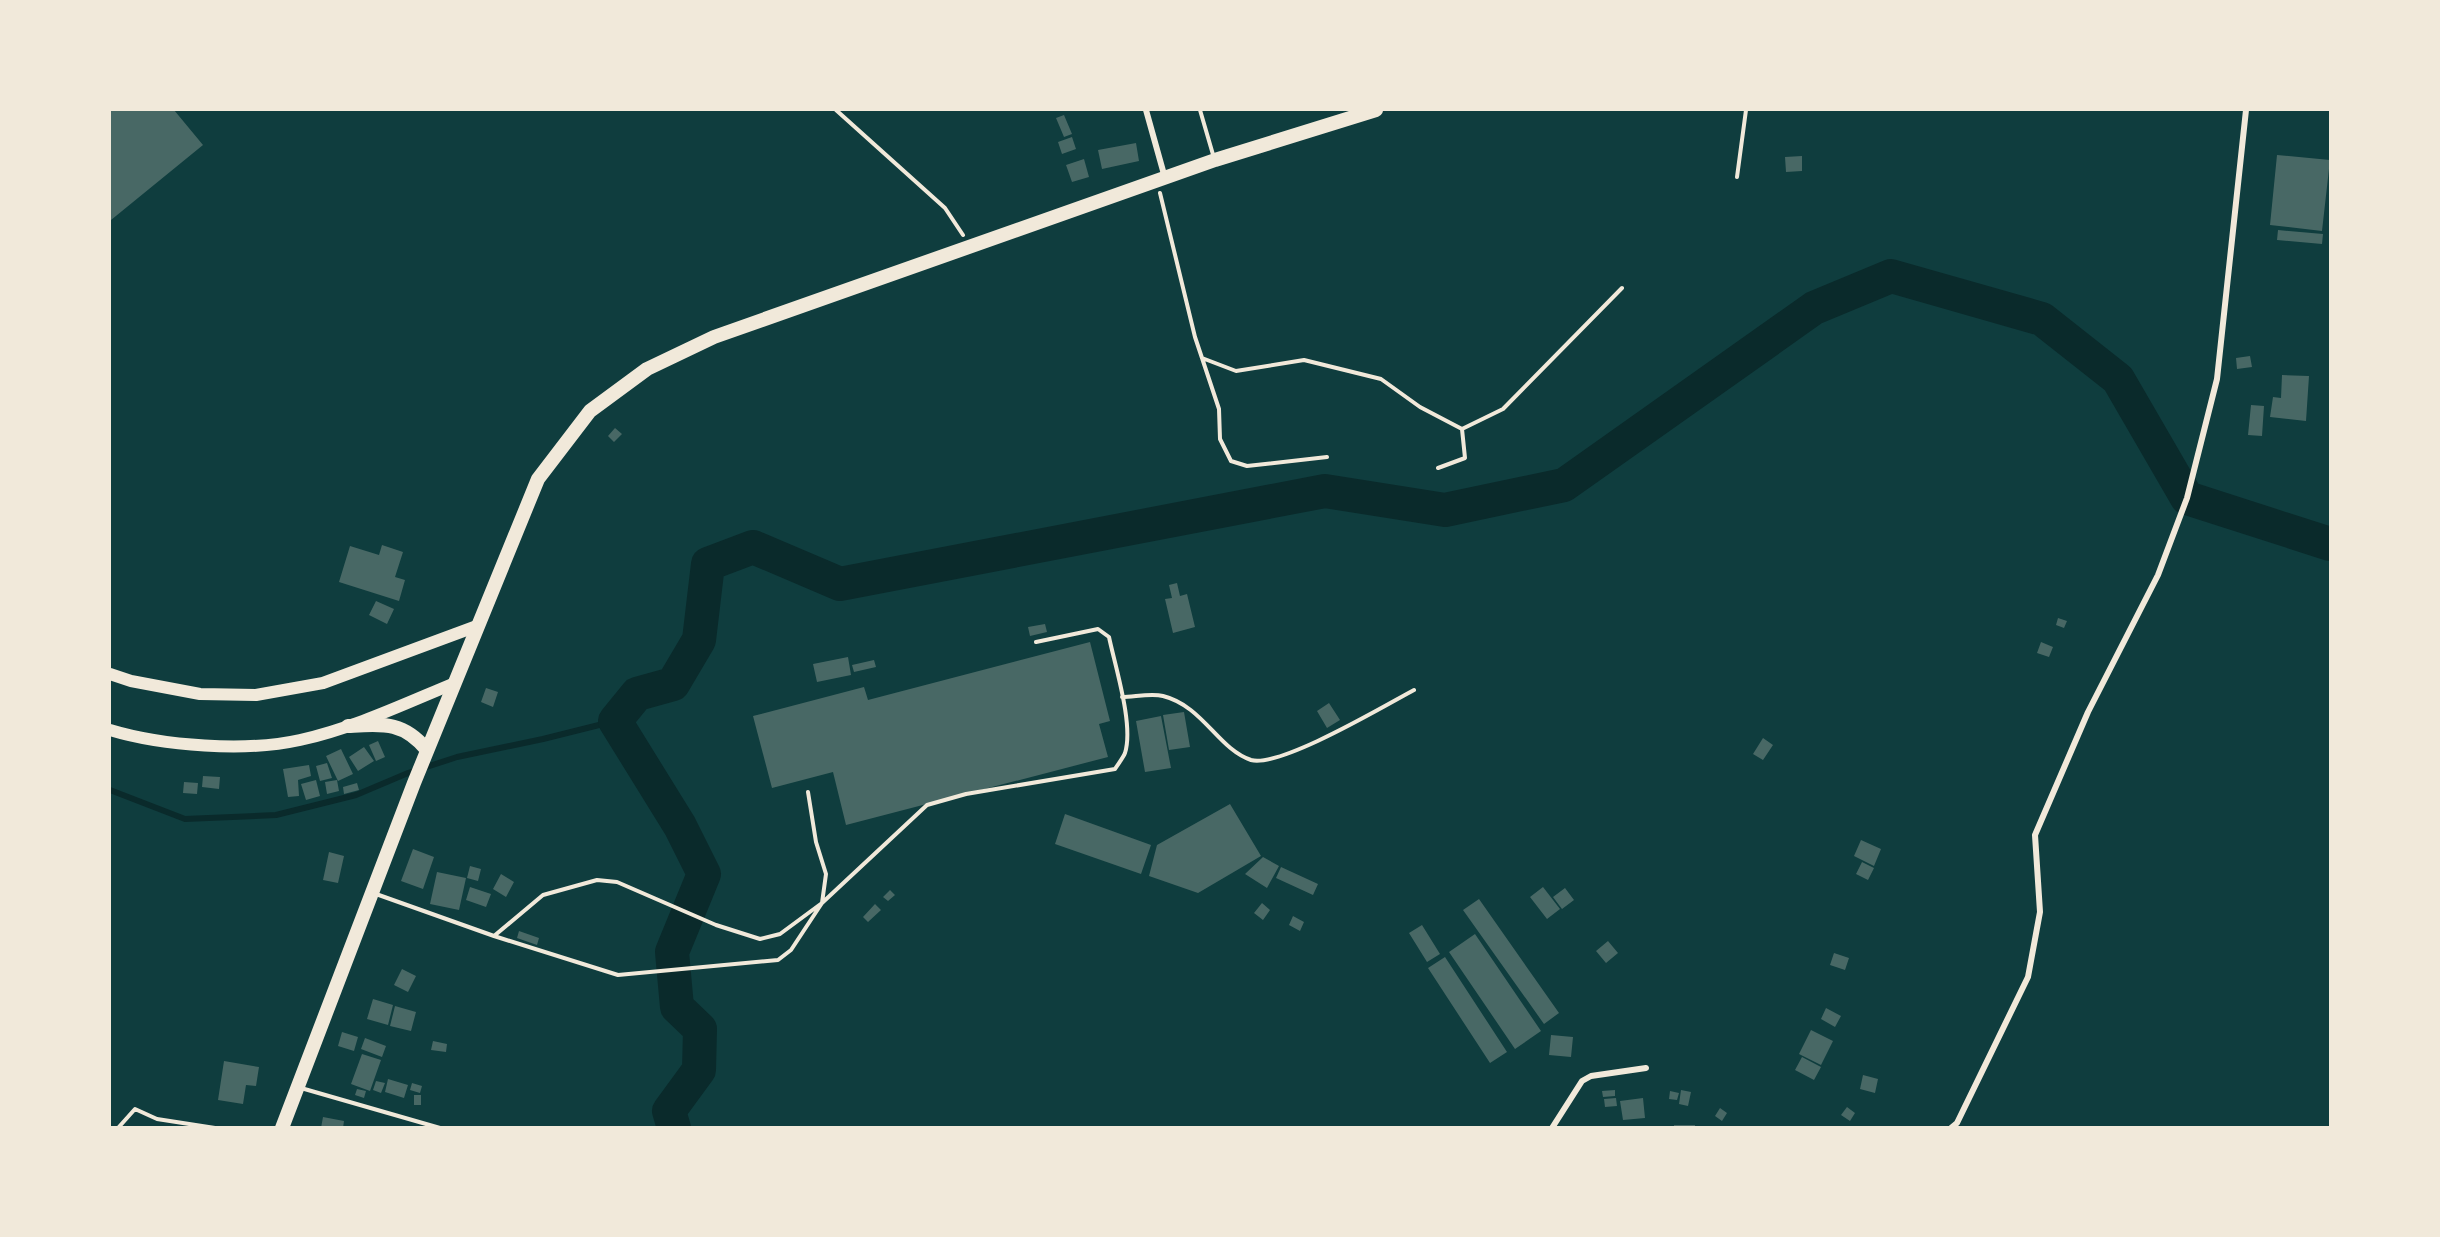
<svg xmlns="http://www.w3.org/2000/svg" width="2440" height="1237" viewBox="0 0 2440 1237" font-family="'Sofia Sans Condensed',sans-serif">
<rect width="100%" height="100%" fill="#0f3d3e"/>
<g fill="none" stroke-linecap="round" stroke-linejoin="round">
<path stroke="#0a2a2b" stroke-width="6" d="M110,790L185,819L276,815L356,795L408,773L457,757L543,739L615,721"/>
<path stroke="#0a2a2b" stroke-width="34" d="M674,1128L669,1111L699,1070L700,1029L677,1007L672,952L704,874L680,826L615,721L637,694L673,684L699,640L708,564L753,547L840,584L1325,491L1445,510L1564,485L1814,308L1891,276L2042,319L2118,379L2187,498L2330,544"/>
</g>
<path fill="#486865" d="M110,110H174L203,145L111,220Z
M1064,115L1072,134L1064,137L1056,118Z
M1072,137L1076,149L1062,154L1058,142Z
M1136,143L1139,161L1102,169L1098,150Z
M2277,155L2330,160L2322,231L2270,225Z
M1802,156V171L1786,172L1785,157Z
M1084,159L1089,177L1072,182L1066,165Z
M2278,230L2323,234L2322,244L2277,240Z
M2250,356L2252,367L2237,369L2236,358Z
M2282,375L2309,376L2306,421L2270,417L2273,397L2281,398Z
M2251,405L2264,406L2262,436L2248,435Z
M615,428L622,434L614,442L608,436Z
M382,545L403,552L395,577L405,580L399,601L339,582L350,546L379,555Z
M1177,583L1180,596L1187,594L1195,627L1173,633L1165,599L1172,598L1169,585Z
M376,601L394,609L387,624L369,615Z
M2058,618L2067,621L2064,628L2056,625Z
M1045,624L1047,632L1030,636L1028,627Z
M1090,642L1110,721L1099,724L1108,757L846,825L833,772L772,788L753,716L864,687L868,700Z
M2041,642L2053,647L2049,657L2037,653Z
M848,657L851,675L817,682L813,664Z
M874,660L876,667L854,672L852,665Z
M486,688L498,692L493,707L481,702Z
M1329,703L1340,720L1327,728L1317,711Z
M1184,712L1190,747L1169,750L1163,715Z
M1161,716L1171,768L1145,772L1136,721Z
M1763,738L1773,745L1763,760L1753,754Z
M378,741L385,757L376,761L369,745Z
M364,747L374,761L358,771L349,757Z
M341,749L353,774L338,781L326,756Z
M327,763L332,778L320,781L316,766Z
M309,765L311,776L298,780L299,796L288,797L283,769Z
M203,776L220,777L219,789L202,787Z
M316,780L320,796L306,800L301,784Z
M337,780L339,791L327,794L325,782Z
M184,782L198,783L197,794L183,793Z
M357,783L359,790L344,794L343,787Z
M1230,804L1261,856L1198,893L1149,876L1157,845Z
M1065,814L1151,845L1141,874L1055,844Z
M1861,840L1881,849L1874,866L1854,856Z
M413,849L434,857L423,889L401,881Z
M329,852L344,856L338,883L323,880Z
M1263,857L1279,866L1267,888L1245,874Z
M1862,862L1874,868L1868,880L1856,874Z
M470,866L481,869L478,881L467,878Z
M1281,867L1318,884L1313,895L1276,878Z
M437,872L466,878L459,910L430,904Z
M501,874L514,882L506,897L493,889Z
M470,887L491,894L486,907L466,900Z
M1543,887L1560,909L1547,919L1530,897Z
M1565,888L1574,900L1562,909L1553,897Z
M890,890L895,895L888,901L883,897Z
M1479,899L1559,1013L1544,1024L1463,910Z
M1262,903L1270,910L1263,920L1254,913Z
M875,904L881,910L868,922L863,917Z
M1293,916L1304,922L1300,931L1289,925Z
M1422,925L1440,954L1427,962L1409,933Z
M519,931L539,938L537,945L517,938Z
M1475,934L1541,1031L1515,1049L1449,952Z
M1608,941L1618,953L1606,963L1596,951Z
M1834,953L1849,958L1845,970L1830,965Z
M1445,957L1507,1052L1490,1063L1428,968Z
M402,969L416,976L408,992L394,985Z
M373,999L393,1005L388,1025L367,1019Z
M395,1006L416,1012L411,1031L390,1026Z
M1826,1008L1841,1016L1835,1027L1821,1019Z
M1811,1030L1833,1041L1821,1065L1799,1054Z
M342,1032L358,1037L354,1051L338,1046Z
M1551,1035L1573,1037L1571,1057L1549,1055Z
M365,1038L386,1046L382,1057L361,1049Z
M433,1041L447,1044L446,1052L431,1050Z
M362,1054L381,1060L370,1091L351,1084Z
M1802,1057L1821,1067L1814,1080L1795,1070Z
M224,1061L259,1067L256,1086L246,1085L243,1104L218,1100Z
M1863,1075L1878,1079L1875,1093L1860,1089Z
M388,1079L408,1085L404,1098L385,1092Z
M376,1081L385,1083L381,1093L373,1090Z
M412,1083L422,1086L420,1093L410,1090Z
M357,1089L366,1091L364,1098L355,1095Z
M1615,1090V1096L1603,1097L1602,1091Z
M1681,1090L1691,1092L1688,1106L1679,1104Z
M1670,1091L1679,1093L1677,1100L1669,1099Z
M414,1095H421V1105H414Z
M1616,1098L1617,1106L1605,1107L1604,1099Z
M1643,1098L1645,1118L1623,1120L1620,1101Z
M1847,1107L1855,1113L1850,1121L1841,1115Z
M1720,1108L1727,1113L1722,1121L1715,1116Z
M323,1117L344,1121L343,1128H321Z
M1674,1125H1695V1128H1674Z"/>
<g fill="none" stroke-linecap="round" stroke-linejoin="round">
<path stroke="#f1e9da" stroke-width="4" d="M836,110L945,208L963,235
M1160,193L1195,337L1219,409L1220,439L1231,461L1247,466L1327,457
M1202,358L1236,371L1304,360L1381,379L1420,407L1462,429L1465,458L1438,468
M1462,429L1503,409L1622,288"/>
<path stroke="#f1e9da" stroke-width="4" d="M1200,110L1214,158
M1737,177L1746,110
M1122,697C1134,697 1151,693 1163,696C1203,706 1218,749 1251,760C1280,768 1384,706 1414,690
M376,894L494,936L618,975L778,960L791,950L822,903L927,805L966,794L1115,769C1118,764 1123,758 1125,753C1134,725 1115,666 1109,637L1098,629L1036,642
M494,936L543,895L597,880L617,882L716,925L760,939L780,934L822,903L826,874L816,842L808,792
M301,1088L440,1128
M118,1128L135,1109L157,1119L215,1128"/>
<path stroke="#f1e9da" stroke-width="6" d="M1146,110L1165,178
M1552,1128L1582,1081L1591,1076L1646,1068
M1951,1128L1957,1123L2028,977L2040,912L2035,835L2088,712L2158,575L2187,498L2217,379L2246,110"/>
<path stroke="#f1e9da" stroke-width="12" d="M110,674L131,681L200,694L256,695L323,683L477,626
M110,730C163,746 246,752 300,740C354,728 404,704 455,683"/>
<path stroke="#f1e9da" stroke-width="14" d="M348,726C383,724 403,721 427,750
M282,1128L414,783L538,479L590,411L647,369L714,337L1215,160L1376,110"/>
</g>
<rect width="2440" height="1237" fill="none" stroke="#f1e9da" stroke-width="222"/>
</svg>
